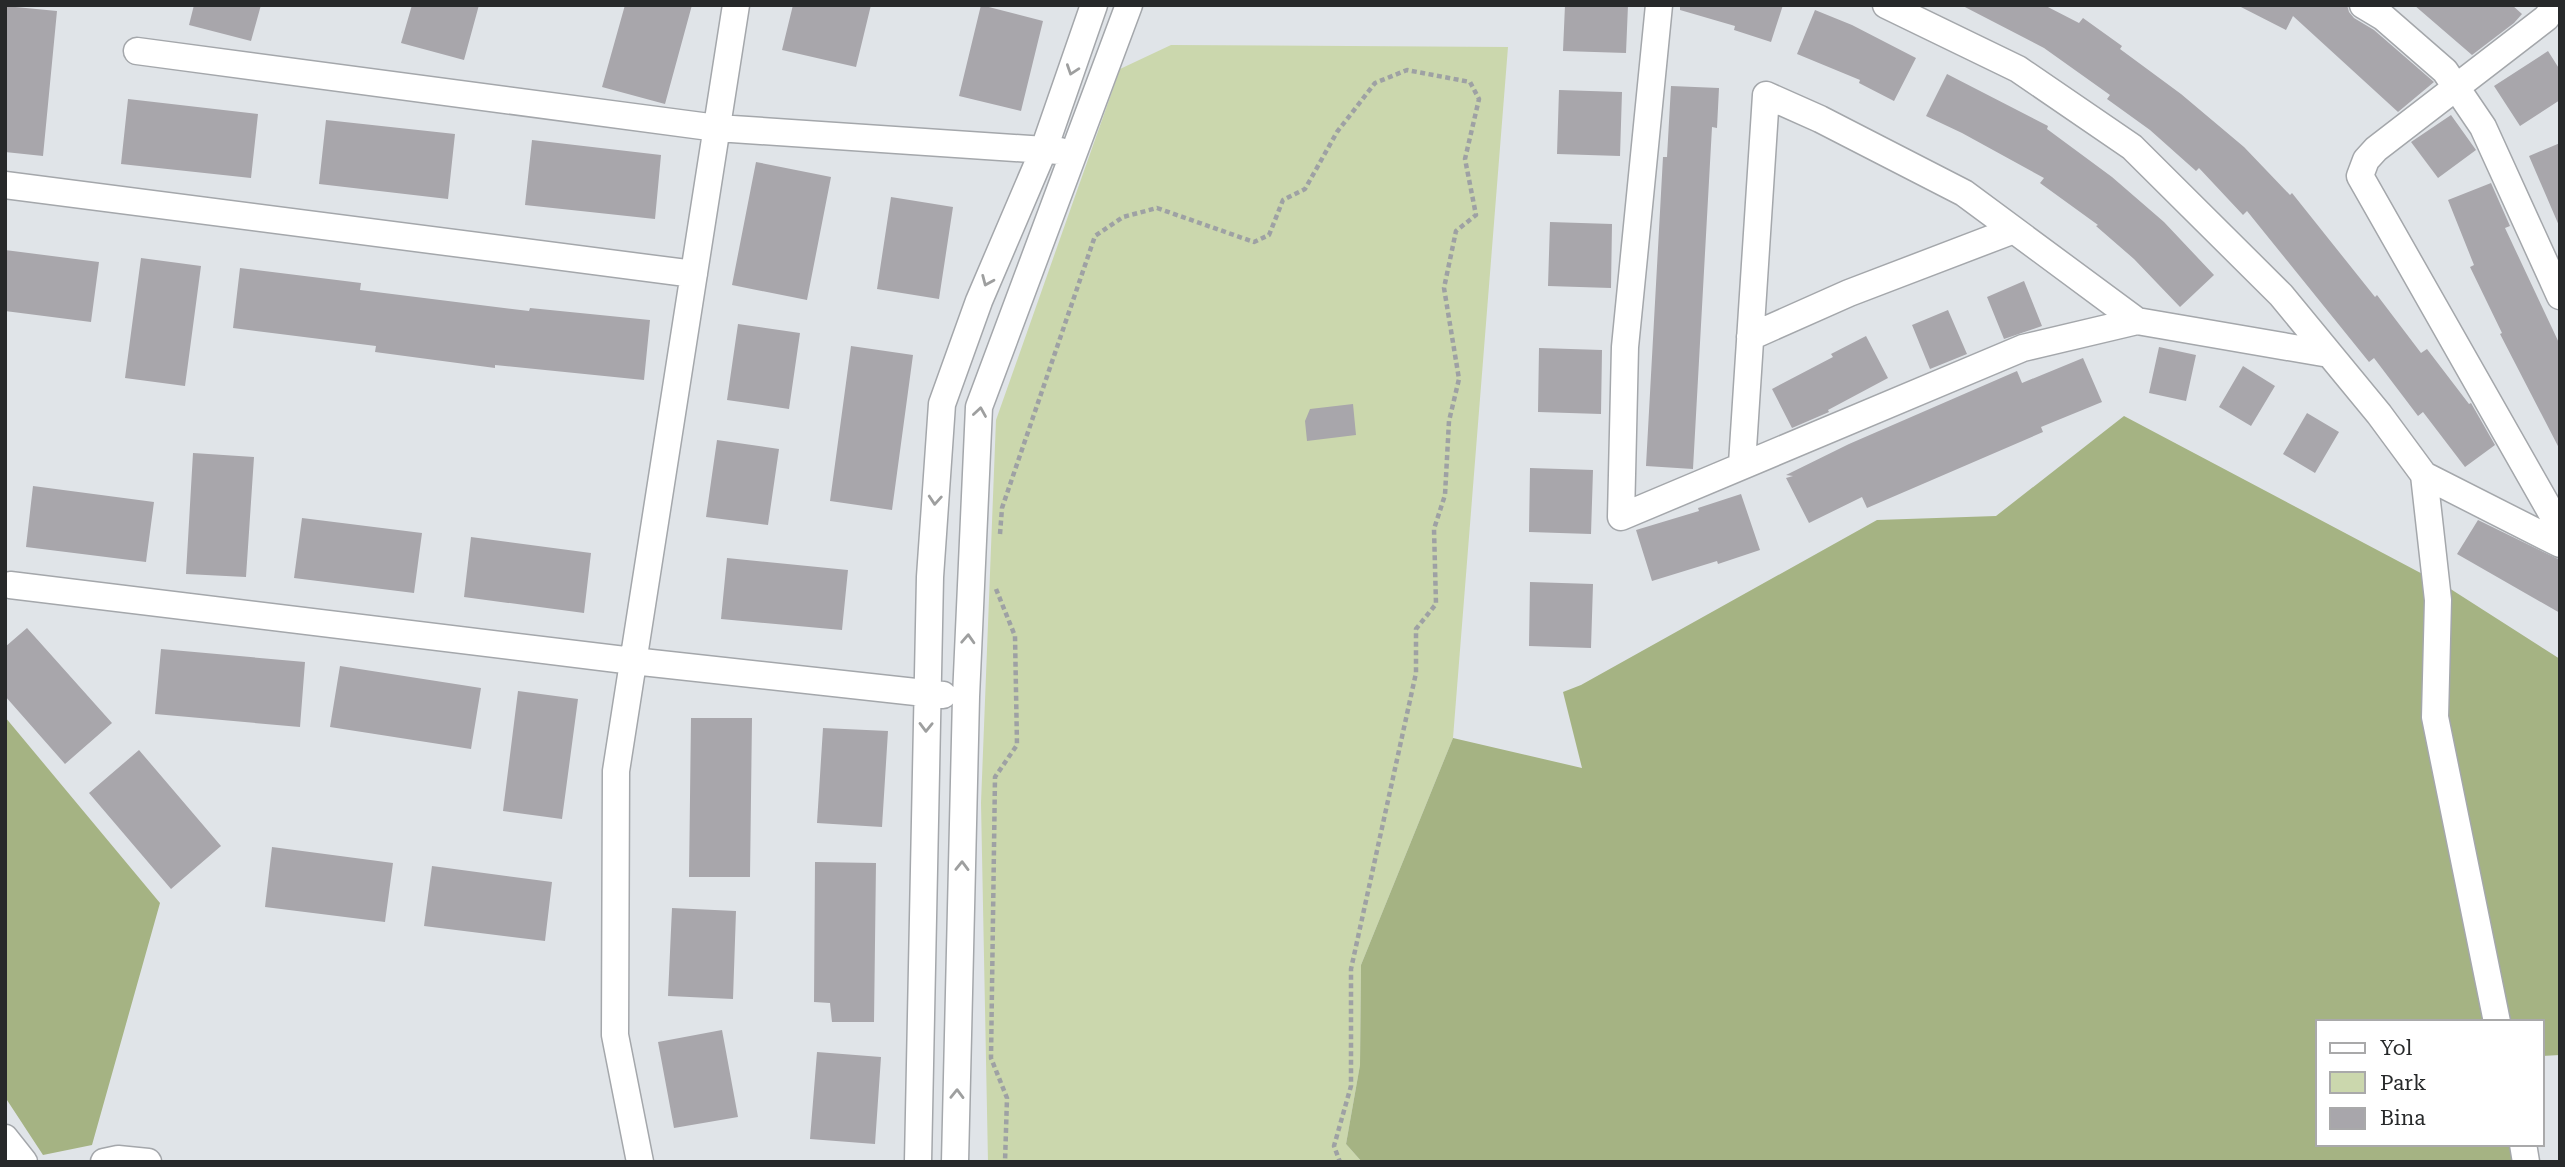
<svg xmlns="http://www.w3.org/2000/svg" width="2565" height="1167" viewBox="0 0 2565 1167" font-family="'Roboto Serif',serif">
<rect width="100%" height="100%" fill="#e0e4e8"/>
<path fill="#cbd7ad" d="M1171,45L1508,47L1453,738L1361,965L1360,1065L1346,1144L1362,1162H988L981,803L996,420L1120,69Z"/>
<path fill="#a5b383" d="M2124,416L2449,588L2560,659V1055L2542,1056V1022H2318V1144H2511L2514,1162H1362L1346,1144L1360,1065L1361,965L1453,738L1582,768L1563,692L1581,685L1877,520L1996,516Z
M5,717L160,903L92,1145L43,1155L5,1097Z"/>
<path fill="#a8a6ab" d="M194,5H261L251,41L189,25Z
M412,5H479L464,60L401,43Z
M625,5H692L665,104L602,87Z
M793,5H871L856,67L782,50Z
M981,5L1043,21L1021,111L959,96Z
M1565,5H1628L1626,53L1563,51Z
M1680,5H1783L1771,42L1734,30L1735,26L1680,10Z
M1961,5H2044L2079,23L2083,18L2122,46L2120,49L2181,94L2244,147L2290,195L2292,193L2375,297L2377,295L2421,353L2427,349L2469,404L2471,403L2495,445L2465,467L2423,412L2418,416L2374,358L2369,362L2247,211L2243,215L2199,168L2196,171L2150,130L2107,99L2110,95L2044,48Z
M2237,5H2347L2349,12L2354,18L2374,30L2434,82L2398,112L2293,16L2286,30Z
M2414,5H2512L2522,14L2514,23L2472,55Z
M5,6L57,11L43,156L5,152Z
M1815,10L1852,25L1916,58L1894,101L1859,83L1860,80L1797,54Z
M2548,51L2560,70V100L2520,126L2494,86Z
M1947,74L2048,126L2047,129L2112,177L2164,222L2214,275L2180,307L2134,259L2096,226L2098,225L2040,183L2044,178L1962,133L1926,116Z
M1671,86L1719,88L1717,128L1712,127L1693,469L1646,466L1663,157H1667Z
M1559,90L1622,92L1620,156L1557,154Z
M128,99L258,114L251,178L121,164Z
M2451,115L2476,150L2438,178L2411,142Z
M326,120L455,134L448,199L319,184Z
M532,140L661,155L655,219L525,205Z
M2560,143V228L2529,156Z
M756,162L831,177L807,300L732,285Z
M2491,183L2510,226L2505,228L2560,345V450L2500,334L2502,333L2470,267L2474,265L2448,200Z
M891,197L953,207L939,299L877,289Z
M1550,222L1612,224L1611,288L1548,286Z
M5,250L99,262L91,322L5,311Z
M141,258L201,266L185,386L125,378Z
M240,268L361,283L360,290L529,311L530,308L650,320L644,380L495,365V368L375,352L376,346L233,328Z
M2024,281L2042,326L2004,339L1987,297Z
M1948,310L1967,354L1930,369L1912,325Z
M738,324L800,333L789,409L727,400Z
M1866,336L1888,378L1828,410L1829,412L1792,428L1772,389L1833,357L1831,354Z
M851,346L913,355L892,510L830,501Z
M2159,347L2196,355L2186,401L2149,393Z
M1539,348L1602,350L1601,414L1538,412Z
M2083,358L2102,402L2041,427L2043,432L1867,508L1862,497L1809,523L1786,478L1793,476L1786,475L1849,444L2017,371L2022,383Z
M2243,366L2275,386L2251,426L2219,407Z
M1353,404L1356,435L1307,441L1305,421L1310,409Z
M2307,413L2339,432L2315,473L2283,454Z
M717,440L779,449L768,525L706,517Z
M193,453L254,457L246,577L186,574Z
M1530,468L1593,470L1591,534L1529,532Z
M33,486L154,502L146,562L26,547Z
M1741,494L1760,550L1718,564L1717,561L1652,581L1636,530L1699,511L1698,508Z
M302,518L422,533L414,593L294,578Z
M2478,520L2560,560V613L2457,554Z
M471,537L591,553L584,613L464,597Z
M727,558L848,570L842,630L721,619Z
M1530,582L1593,584L1591,648L1529,646Z
M27,628L112,723L65,764L5,696V647Z
M161,649L305,662L300,727L155,714Z
M340,666L481,688L471,749L330,727Z
M518,691L578,699L562,819L503,811Z
M691,718H752L750,877H689Z
M823,728L888,731L882,827L817,823Z
M139,750L221,846L171,889L89,793Z
M272,847L393,863L385,922L265,907Z
M815,862L876,863L874,1022H832L830,1003L814,1002Z
M432,866L552,882L545,941L424,926Z
M672,908L736,911L733,999L668,996Z
M722,1030L738,1117L674,1128L658,1042Z
M817,1052L881,1057L875,1144L810,1139Z"/>
<g fill="none" stroke-linecap="round" stroke-linejoin="round">
<g stroke="#a4a7ab" stroke-width="29">
<path id="minor" d="M1659,5L1625,347L1621,517L2023,348L2137,321L2329,354
M1886,5L2018,69L2132,147L2281,295L2379,414L2424,475L2438,600L2435,717L2497,1022
M2363,5L2383,17L2445,71L2483,127L2560,296
M2556,5L2546,18L2376,149L2366,160L2360,176L2560,528
M137,51L717,128L1060,151
M5,185L694,274
M1750,337L1849,293L2014,230
M1742,464L1766,95L1820,119L1964,193L2137,321
M2424,475L2560,544
M10,585L633,661L943,695
M5,1138L24,1162
M2523,1144L2526,1162
M104,1162L118,1159L148,1162
M640,1162L615,1035L616,771L736,5
M918,1162L930,577L942,404L979,301L1044,149L1094,5
M955,1162L966,697L979,407L1129,5"/>
</g>
<path stroke="#9ea1a4" stroke-width="4.5" stroke-dasharray="5 3.5" stroke-linecap="butt" d="M1000,534L1002,508L1095,236L1123,217L1157,208L1254,242L1269,235L1283,200L1305,189L1337,132L1375,83L1407,70L1470,82L1479,99L1465,159L1476,215L1456,231L1444,288L1459,379L1449,421L1445,495L1434,529L1436,604L1416,629V673L1351,969V1086L1334,1146L1340,1162
M996,589L1015,636L1017,745L995,777L991,1058L1007,1098L1005,1162"/>
<use href="#minor" stroke="#fff" stroke-width="26"/>
</g>
<defs><path id="oneway-chevron" d="M-2-3.5L2.5 0L-2 3.5" fill="none" stroke-width="1.6" stroke-linecap="round" stroke-linejoin="round" transform="scale(1.75)"/></defs>
<g stroke="#9e9f9f">
<use href="#oneway-chevron" transform="translate(1072 70) rotate(109)"/>
<use href="#oneway-chevron" transform="translate(987 281) rotate(113)"/>
<use href="#oneway-chevron" transform="translate(980 412) rotate(-81)"/>
<use href="#oneway-chevron" transform="translate(935 500) rotate(94)"/>
<use href="#oneway-chevron" transform="translate(968 639) rotate(-87)"/>
<use href="#oneway-chevron" transform="translate(926 727) rotate(91)"/>
<use href="#oneway-chevron" transform="translate(962 866) rotate(-89)"/>
<use href="#oneway-chevron" transform="translate(957 1094) rotate(-89)"/>
</g>
<rect width="2565" height="1167" fill="none" stroke="#27292a" stroke-width="14"/>
<rect x="2316" y="1020" width="228" height="126" fill="#ffffff" stroke="#a9a9aa" stroke-width="2"/>
<rect x="2330" y="1043" width="35" height="10" fill="#ffffff" stroke="#a9a9aa" stroke-width="2"/>
<text x="2380" y="1055" font-size="21" fill="#27292a">Yol</text>
<rect x="2330" y="1072" width="35" height="21" fill="#cbd7ad" stroke="#a9a9aa" stroke-width="2"/>
<text x="2380" y="1090" font-size="21" fill="#27292a">Park</text>
<rect x="2330" y="1108" width="35" height="21" fill="#a8a6ab" stroke="#a9a9aa" stroke-width="2"/>
<text x="2380" y="1125" font-size="21" fill="#27292a">Bina</text>
</svg>
